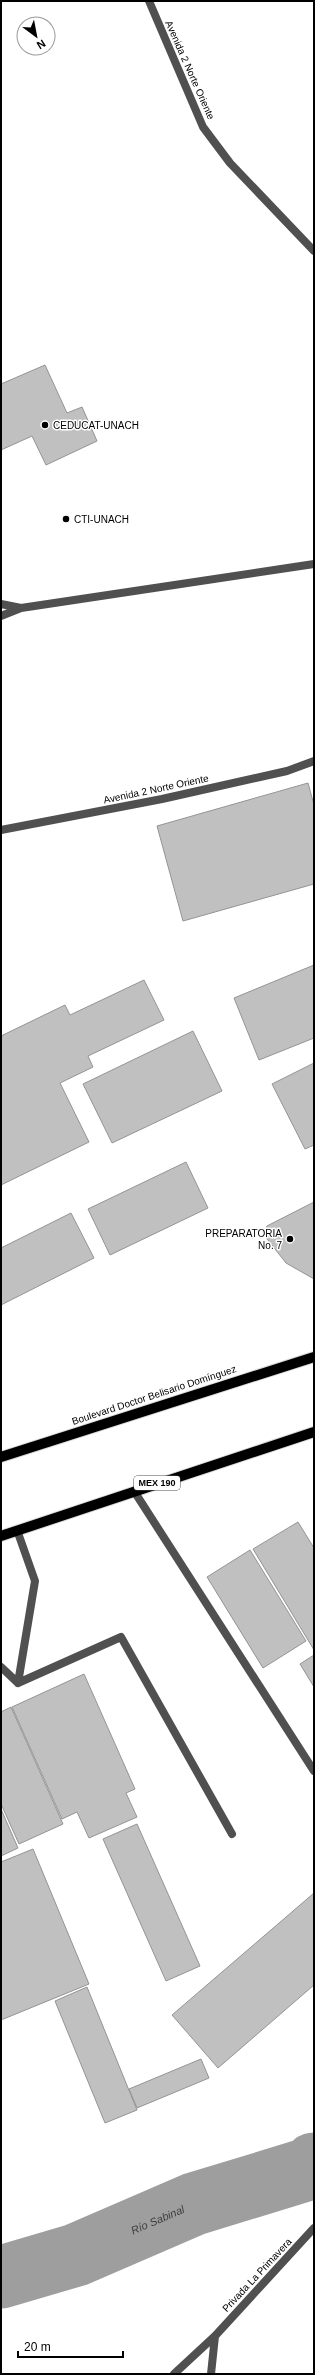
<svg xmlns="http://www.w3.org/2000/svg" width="315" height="2375" viewBox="0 0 315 2375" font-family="Arial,sans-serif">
<rect width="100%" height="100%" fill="#fff"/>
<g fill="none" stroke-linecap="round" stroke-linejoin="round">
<path stroke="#9e9e9e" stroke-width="63" id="s1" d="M1,2277L76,2255L194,2204L312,2168L314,2164"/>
</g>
<path fill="#c0c0c0" stroke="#949494" d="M45,365L67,413L82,407L97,441L46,465L32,436L1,450V384Z
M308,783L314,805V884L183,921L157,826Z
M314,965V1038L259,1060L234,998Z
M144,980L164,1020L88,1056L93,1067L60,1083L89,1142L1,1185V1036L65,1005L70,1015Z
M193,1031L222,1091L112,1143L83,1084Z
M314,1063V1145L305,1149L272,1084Z
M186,1162L208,1208L110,1255L88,1209Z
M314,1202V1279L286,1263L264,1235L267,1226Z
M71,1213L94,1258L1,1305V1248Z
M298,1522L314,1548V1650L253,1549Z
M250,1550L306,1641L263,1668L207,1577Z
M314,1655V1687L300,1664Z
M84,1674L135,1789L126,1793L137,1817L89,1838L77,1812L62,1819L12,1707Z
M11,1707L63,1824L19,1844L1,1804V1712Z
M1,1809L18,1848L1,1856Z
M137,1824L200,1966L166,1981L103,1839Z
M33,1849L89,1984L1,2020V1862Z
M314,1893V1985L218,2068L172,2015Z
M87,1987L137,2110L105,2123L55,2001Z
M201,2059L209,2078L137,2108L129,2089Z"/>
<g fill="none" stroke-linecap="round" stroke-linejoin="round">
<g stroke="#dbdbdb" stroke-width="12">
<path id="primary" d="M1,1457L314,1357
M1,1536L314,1432"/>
</g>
<path stroke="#505050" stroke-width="8" d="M149,1L203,127L230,163L314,251
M1,604L21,608
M1,616L21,608L314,564
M1,830L162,799L287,771L314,761
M134,1491L314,1771
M1,1667L18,1683L35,1581L17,1530
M18,1683L121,1637L232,1834"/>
<path stroke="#505050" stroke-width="8" d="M174,2374L215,2336L314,2228
M211,2374L215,2336"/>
<use href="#primary" stroke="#000" stroke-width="10"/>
</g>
<g fill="#000" stroke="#fff" stroke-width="1.5">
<circle cx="45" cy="425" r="4"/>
<circle cx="66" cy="519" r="4"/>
<circle cx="290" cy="1239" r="4"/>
</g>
<g text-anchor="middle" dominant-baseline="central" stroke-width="3" stroke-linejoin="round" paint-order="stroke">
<rect fill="#fff" stroke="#4c4c4c" stroke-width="1" x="134" y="1476" width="46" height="14" rx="3"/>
<g font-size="9" font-weight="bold" fill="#000">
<text x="157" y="1483">MEX 190</text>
</g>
<g font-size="10" fill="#000" stroke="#fff">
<text transform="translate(190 70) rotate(66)">Avenida 2 Norte Oriente</text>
<text transform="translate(156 789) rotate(-12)">Avenida 2 Norte Oriente</text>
<text transform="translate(154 1395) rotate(-18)">Boulevard Doctor Belisario Domínguez</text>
<text transform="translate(257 2275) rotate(-47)">Privada La Primavera</text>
</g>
<g font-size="10" fill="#000" stroke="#fff" text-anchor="start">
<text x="53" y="425">CEDUCAT-UNACH</text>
<text x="74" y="519">CTI-UNACH</text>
<text x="282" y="1233" text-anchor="end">PREPARATORIA<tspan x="282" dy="12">No. 7</tspan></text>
</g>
<g font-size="11" font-style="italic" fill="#3f3f3f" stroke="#fff">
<text stroke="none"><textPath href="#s1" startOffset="167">Río Sabinal</textPath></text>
</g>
</g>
<rect width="315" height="2375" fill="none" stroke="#000000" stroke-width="4"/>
<g transform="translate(36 36) rotate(148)"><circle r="19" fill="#ffffff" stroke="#999999"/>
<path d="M0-3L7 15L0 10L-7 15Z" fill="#000000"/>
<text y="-6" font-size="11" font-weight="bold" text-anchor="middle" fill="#000000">N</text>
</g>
<path d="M18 2351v6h105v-6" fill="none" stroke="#000000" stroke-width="2"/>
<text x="24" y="2351" font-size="12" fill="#000000" stroke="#ffffff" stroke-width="3" paint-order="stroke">20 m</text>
</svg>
